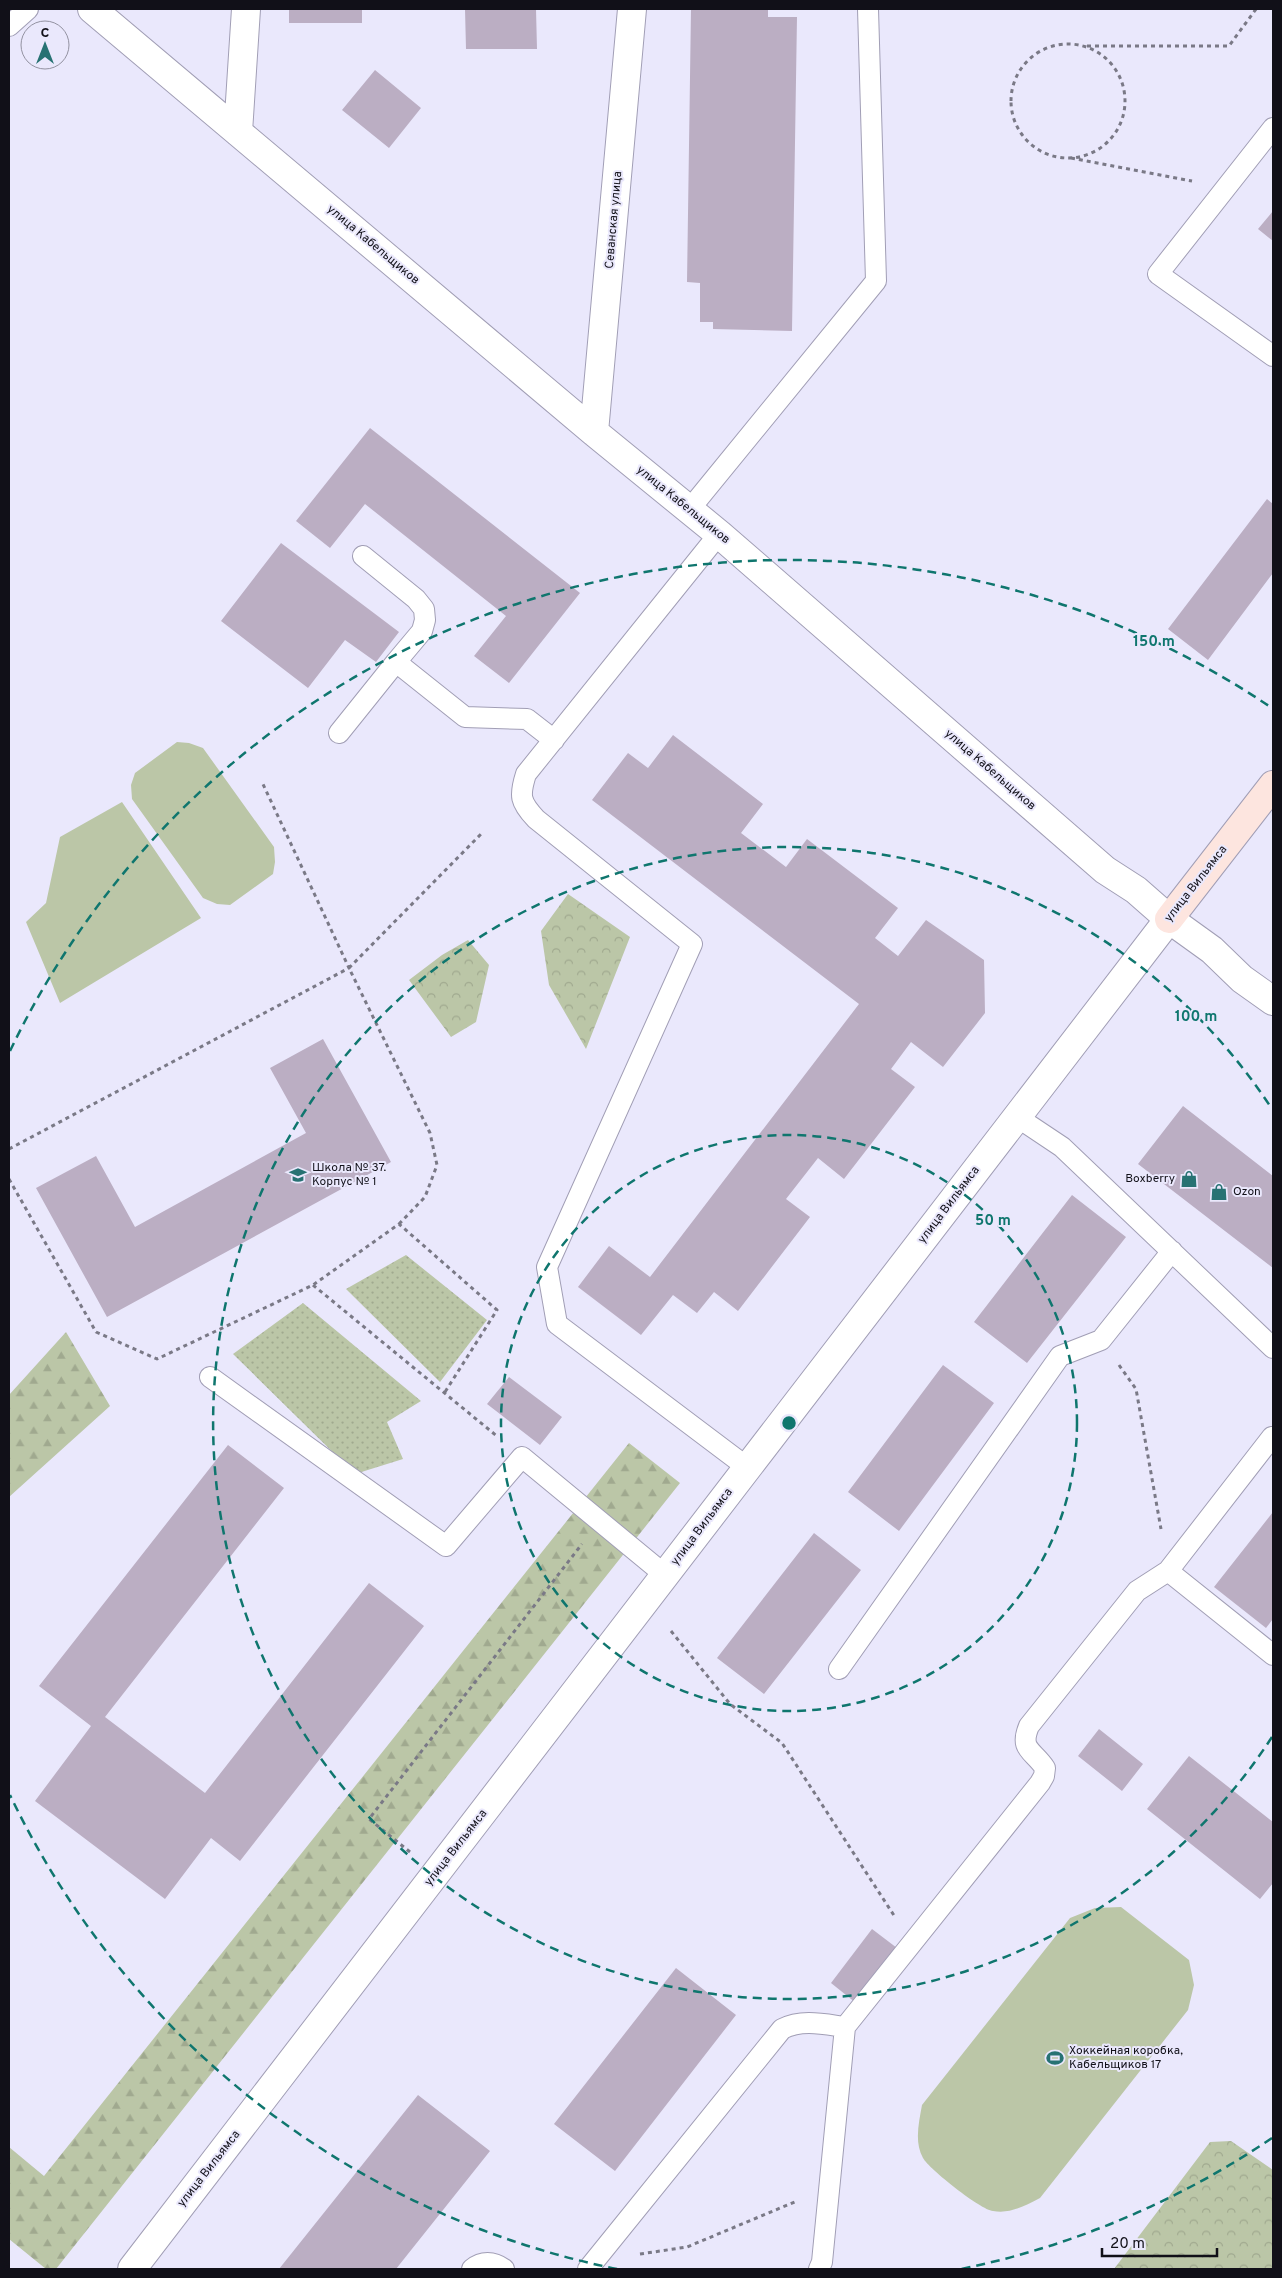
<svg xmlns="http://www.w3.org/2000/svg" width="1282" height="2278" viewBox="0 0 1282 2278" font-family="Overpass,sans-serif">
<defs>
<pattern id="grass-dots" width="8" height="8" patternUnits="userSpaceOnUse" patternTransform="scale(1.25)"><rect width="8" height="8" fill="#bbc6a7"/><path d="M2 2h.1M6 6h.1" fill="none" stroke="#a0a98f" stroke-width="1.8" stroke-linecap="round"/></pattern>
<pattern id="forest-firs" width="22" height="20" patternUnits="userSpaceOnUse" patternTransform="scale(1.25)"><rect width="22" height="20" fill="#bbc6a7"/><path d="M5 1l3.5 6h-7zM16 11l3.5 6h-7z" fill="#a0a98f"/></pattern>
<pattern id="park-crowns" width="20" height="18" patternUnits="userSpaceOnUse" patternTransform="scale(1.25)"><rect width="20" height="18" fill="#bbc6a7"/><path d="M2 6a3 3 0 1 1 6 0M12 15a3 3 0 1 1 6 0" fill="none" stroke="#a0a98f"/></pattern>
</defs>
<rect width="100%" height="100%" fill="#eae8fc"/>
<path fill="url(#grass-dots)" d="M406,1255L487,1320L440,1382L346,1289Z
M303,1303L421,1401L387,1422L403,1459L355,1474L233,1354Z"/>
<path fill="url(#forest-firs)" d="M66,1332L110,1406L9,1497V1395Z
M629,1443L680,1483L56,2269H46L9,2239V2147L44,2176Z"/>
<path fill="url(#park-crowns)" d="M568,894L630,937L586,1049L549,985L541,931Z
M468,940L489,965L476,1022L451,1037L409,980L442,955Z
M1231,2141L1273,2170V2269H1114L1210,2142Z"/>
<path fill="#bbc6a7" d="M177,742L189,743L203,748L274,847L275,862L273,874L230,905L217,904L203,898L132,799L131,785L135,773Z
M122,802L201,918L60,1003L26,922L46,903L60,837Z
M1121,1907L1189,1960L1194,1985L1188,2010L1040,2198C1024,2206 1011,2214 993,2211C981,2210 929,2169 923,2158C914,2142 919,2122 922,2105L1070,1918L1095,1908Z"/>
<path fill="#bbaec3" d="M289,9H362V23H289Z
M465,9H536L537,49H466Z
M691,9H768V17H797L792,331L713,329V322H700V283L687,282Z
M375,70L421,108L389,148L342,110Z
M1273,211V241L1258,229Z
M370,428L580,593L509,683L474,656L506,616L365,504L330,548L296,521Z
M1267,499L1273,504V573L1208,660L1168,629Z
M281,543L399,632L376,662L345,640L308,688L221,621Z
M673,735L763,804L741,833L786,867L807,839L898,908L875,938L898,956L926,920L984,960L985,1013L943,1067L911,1042L891,1069L915,1087L844,1179L818,1158L786,1199L810,1217L738,1311L714,1292L697,1313L673,1295L641,1335L578,1287L609,1246L650,1277L859,1004L592,800L628,753L648,768Z
M323,1039L391,1162L107,1317L36,1188L96,1156L135,1227L306,1133L270,1068Z
M1183,1106L1273,1176V1268L1138,1164Z
M1072,1195L1126,1237L1027,1363L974,1322Z
M943,1365L994,1403L899,1531L848,1492Z
M509,1377L562,1417L540,1445L487,1404Z
M228,1445L284,1488L105,1717L205,1793L369,1583L424,1626L240,1861L211,1838L165,1899L35,1801L91,1726L39,1686Z
M1273,1512V1619L1266,1628L1214,1587Z
M814,1533L861,1570L764,1694L717,1658Z
M1099,1729L1143,1764L1122,1791L1078,1756Z
M1189,1756L1273,1822V1883L1260,1899L1147,1809Z
M872,1929L897,1948L856,2003L831,1983Z
M676,1968L736,2015L615,2171L554,2124Z
M418,2095L490,2151L396,2269H279Z"/>
<g fill="none" stroke-linecap="round" stroke-linejoin="round">
<g stroke="#a19eb5" stroke-width="22">
<path id="lane" d="M9,26L28,9
M1273,128L1158,274L1273,356
M689,510L876,281L868,9
M719,534L526,774C519,796 520,802 536,819L692,944L547,1267L557,1324L748,1468
M363,556L416,599L424,609L425,620L422,631L396,662L465,717L527,719L554,740
M339,733L396,662
M1017,1117L1062,1147L1273,1348
M210,1377L446,1546L522,1457L665,1575
M1272,1437L1168,1571L1273,1655
M839,1669L1060,1356L1101,1340L1172,1251
M472,2269C482,2261 493,2261 504,2269
M588,2269L782,2029C802,2019 823,2024 845,2027
M819,2269L822,2262L845,2027L1040,1783L1044,1776L1045,1768C1033,1750 1019,1750 1029,1726L1137,1591L1168,1571"/>
</g>
<g stroke="#a19eb5" stroke-width="30">
<path id="street" d="M92,9L594,432L719,534L1105,870L1136,890L1169,919L1212,950L1242,979L1273,1001
M238,132L246,9
M594,432L632,9
M132,2269L1169,919"/>
</g>
<g stroke="#a19eb5" stroke-width="30">
<path id="secondary" d="M1169,919L1273,785"/>
</g>
<path stroke="#7a7986" stroke-width="3" stroke-dasharray="4 4" stroke-linecap="butt" d="M1011 101a57 57 0 1 1 114 0a57 57 0 1 1-114 0Z
M1087,46H1229L1256,9
M1071,158L1192,181
M9,1149L349,968L262,782
M9,1179L96,1332L157,1359L313,1285L399,1224L497,1310L445,1392
M399,1224L425,1197L437,1165L430,1133L349,968L483,832
M313,1285L498,1437
M1119,1365L1136,1389L1161,1529
M671,1631L730,1704L782,1743L895,1917
M410,1852L369,1819L582,1544
M640,2254L687,2247L797,2201"/>
<use href="#lane" stroke="#fff" stroke-width="20"/>
<use href="#street" stroke="#fff" stroke-width="28"/>
<use href="#secondary" stroke="#fde5df" stroke-width="28"/>
</g>
<g fill="none" stroke="#0f766e" stroke-width="2.5" stroke-dasharray="9 6">
<circle cx="789" cy="1423" r="288"/>
<path d="M1272 1737A576 576 0 1 1 1272 1109"/>
<path d="M1272 2138A863 863 0 0 1 961 2269M617 2269A863 863 0 0 1 10 1795M10 1051A863 863 0 0 1 1272 708"/>
</g>
<defs>
<g id="school-bare" transform="scale(1.35)"><path d="M0-5L7-2L0 1L-7-2ZM-4 1L0 2.5L4 1V4Q0 6-4 4Z" fill="#277273" stroke="#eae8fc" stroke-width="2.5" paint-order="stroke"/></g>
<g id="shop-bare" transform="scale(1.35)"><path d="M-5-2.5h2.3a2.7 3.5 0 0 1 5.4 0H5L5.5 6h-11ZM-1.5-2.5h3a1.5 2.3 0 0 0-3 0Z" fill="#277273" stroke="#eae8fc" stroke-width="2.5" paint-order="stroke"/></g>
<g id="stadium-bare" transform="scale(1.35)"><path d="M0-5a6.5 5 0 1 0 0 10a6.5 5 0 1 0 0-10ZM-3.5-1.8h7v3.6h-7Z" fill="#277273" stroke="#eae8fc" stroke-width="2.5" paint-order="stroke"/></g>
</defs>
<g fill-rule="evenodd">
<use href="#school-bare" x="298" y="1175"/>
<use href="#shop-bare" x="1189" y="1179"/>
<use href="#shop-bare" x="1219" y="1192"/>
<use href="#stadium-bare" x="1055" y="2058"/>
</g>
<g text-anchor="middle" dominant-baseline="central" stroke-width="4" stroke-linejoin="round" paint-order="stroke">
<g font-size="12" fill="#111018" stroke="#eae8fc">
<text transform="translate(614 220) rotate(-85)">Севанская улица</text>
<text transform="translate(373 245) rotate(40)">улица Кабельщиков</text>
<text transform="translate(683 505) rotate(39)">улица Кабельщиков</text>
<text transform="translate(990 770) rotate(41)">улица Кабельщиков</text>
<text transform="translate(1196 884) rotate(-52)">улица Вильямса</text>
<text transform="translate(949 1205) rotate(-53)">улица Вильямса</text>
<text transform="translate(702 1527) rotate(-53)">улица Вильямса</text>
<text transform="translate(456 1848) rotate(-52)">улица Вильямса</text>
<text transform="translate(209 2169) rotate(-52)">улица Вильямса</text>
</g>
<g font-size="12" fill="#111018" stroke="#eae8fc" text-anchor="start">
<text x="312" y="1168">Школа № 37.<tspan x="312" dy="14">Корпус № 1</tspan></text>
<text x="1175" y="1179" text-anchor="end">Boxberry</text>
<text x="1233" y="1192">Ozon</text>
<text x="1069" y="2051">Хоккейная коробка,<tspan x="1069" dy="14">Кабельщиков 17</tspan></text>
</g>
</g>
<circle cx="789" cy="1423" r="8" fill="#0f766e" stroke="#eae8fc" stroke-width="2.5"/>
<g font-size="15" text-anchor="middle" font-weight="bold" fill="#0f766e" stroke="#eae8fc" stroke-width="4" stroke-linejoin="round" paint-order="stroke">
<text x="1154" y="646">150 m</text>
<text x="1196" y="1021">100 m</text>
<text x="993" y="1225">50 m</text>
</g>
<rect width="1282" height="2278" fill="none" stroke="#111018" stroke-width="20"/>
<g transform="translate(45 45)"><circle r="24" fill="#eae8fc" stroke="#9392a1"/>
<path d="M0-4L9 19L0 12L-9 19Z" fill="#277273"/>
<text y="-8" font-size="14" font-weight="bold" text-anchor="middle" fill="#111018">С</text>
</g>
<path d="M1102 2248v8h115v-8" fill="none" stroke="#111018" stroke-width="2.5"/>
<text x="1110" y="2248" font-size="15" fill="#111018" stroke="#eae8fc" stroke-width="4" paint-order="stroke">20 m</text>
</svg>
